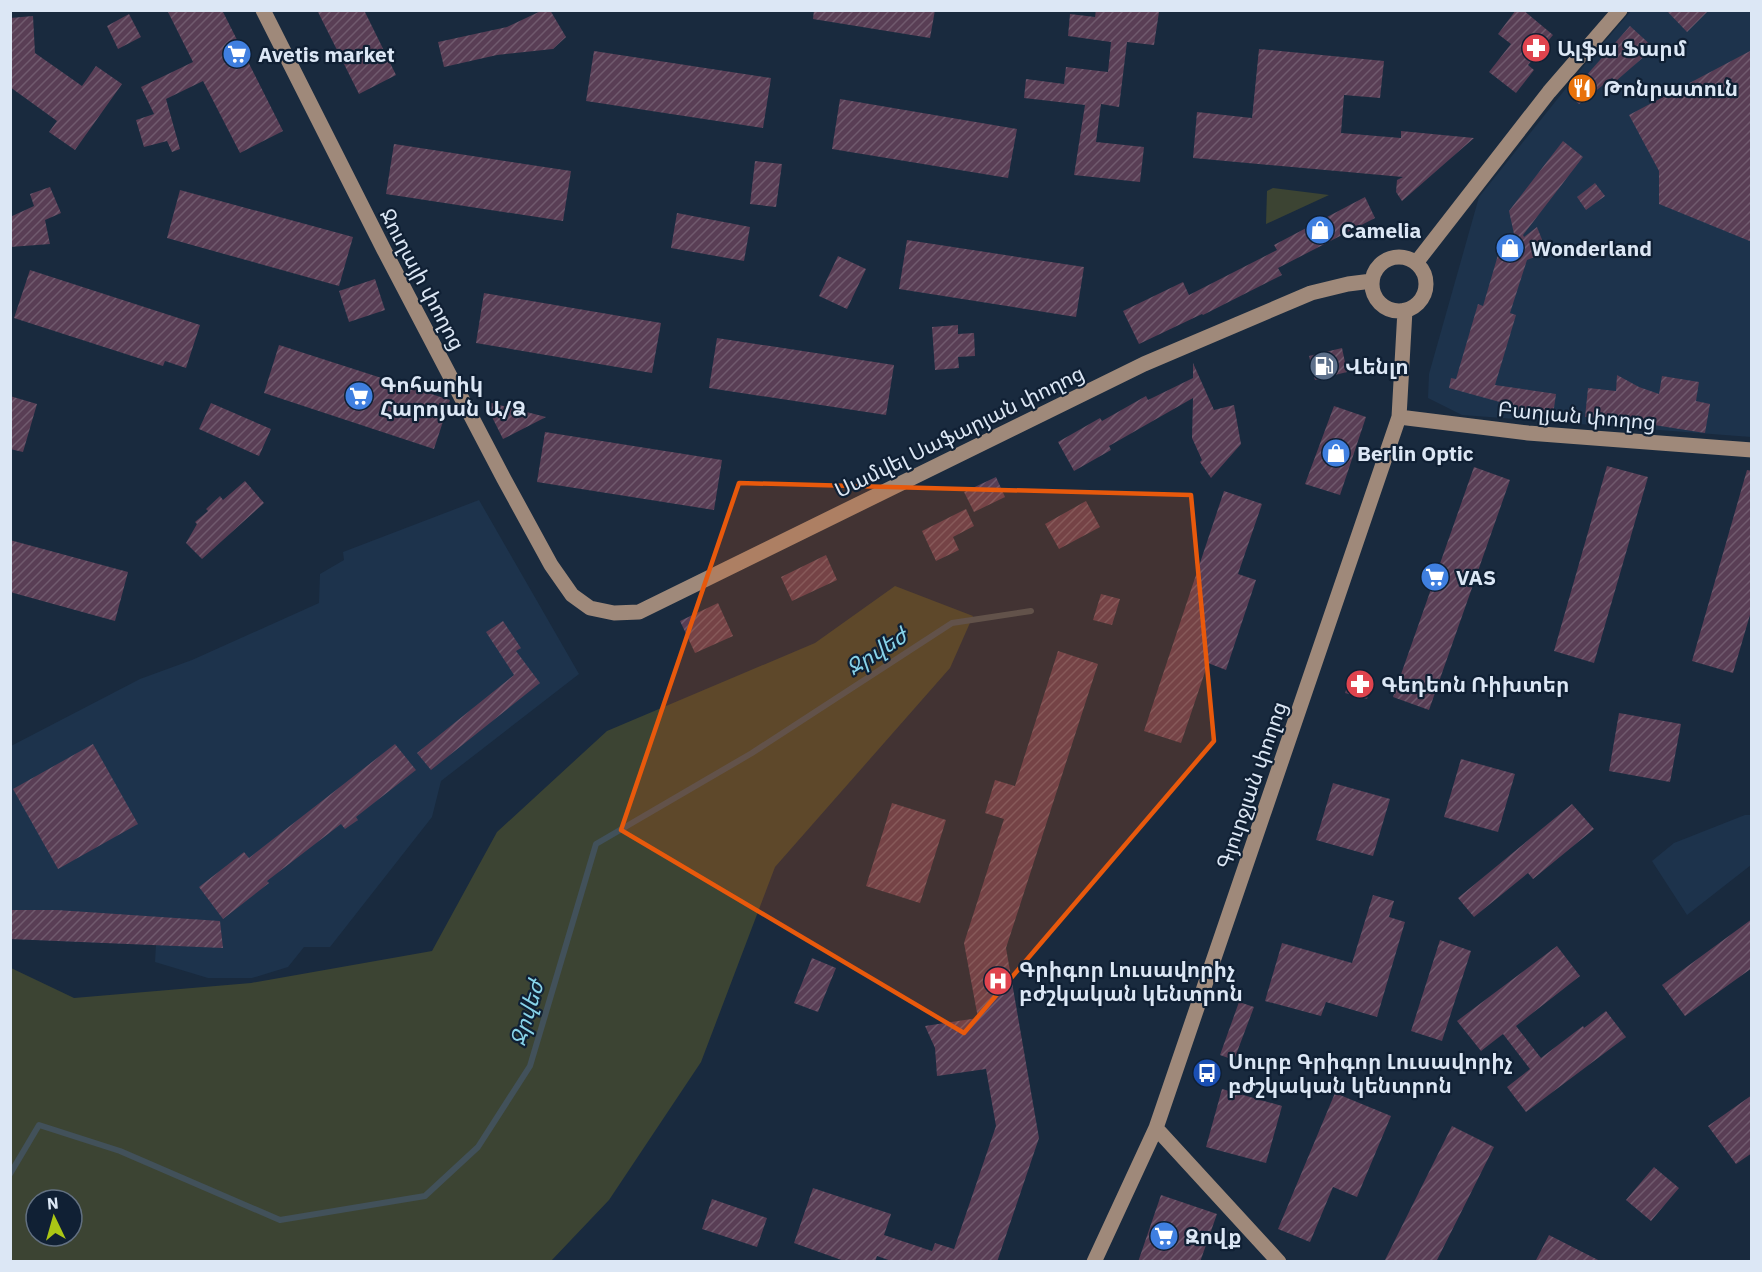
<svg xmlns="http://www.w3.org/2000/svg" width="1762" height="1272" viewBox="0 0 1762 1272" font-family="'IBM Plex Sans','Noto Sans Armenian',sans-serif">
<defs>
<pattern id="building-hatch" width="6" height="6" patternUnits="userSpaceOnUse" patternTransform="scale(1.5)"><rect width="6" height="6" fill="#593e55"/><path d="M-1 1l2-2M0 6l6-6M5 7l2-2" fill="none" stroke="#705a6e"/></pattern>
</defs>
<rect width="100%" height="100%" fill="#192a3e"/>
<path fill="#1d334c" d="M1631,11H1751V437L1462,415L1428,398L1429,374L1479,197L1587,62Z
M479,500L579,674L441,781L432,817L330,947H304L288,967L252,978H208L155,962L156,945L11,939V746L140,679L192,660L319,603L320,574L344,560L343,552Z
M1745,815H1751V865L1687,915L1652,861L1674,843Z"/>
<path fill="#3c4433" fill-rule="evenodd" d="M1273,188L1329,195L1266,224L1267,191Z
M895,586L973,616L950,668L775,867L701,1062L609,1200L551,1261H11V968L74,998L251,983L432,951L497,832L607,731L815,643ZM36,1200H72V1236H36Z"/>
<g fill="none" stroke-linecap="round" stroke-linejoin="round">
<path stroke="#42515a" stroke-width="6" d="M10,1174L39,1125L120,1151L280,1220L425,1196L478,1147L530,1066L596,844L752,753L952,623L1031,611"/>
</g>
<path fill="url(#building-hatch)" d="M167,10H222L283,131L240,153L203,81L166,99L180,149L172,152L167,141L144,147L136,120L154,114L141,87L193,62Z
M317,10H364L396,75L359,94Z
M543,10H550L566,37L553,49L497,55L444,67L438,42L507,27Z
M814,10H935L930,38L813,19Z
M1096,10L1159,12L1154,45L1127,42L1119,107L1101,104L1096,142L1144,147L1140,182L1074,175L1085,105L1024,98L1026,79L1064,84L1066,67L1108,72L1111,42L1068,36L1070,14L1095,17Z
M1516,10H1523L1553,35L1528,65L1534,70L1516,93L1489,72L1511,44L1498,34Z
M1666,10H1709L1687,32Z
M129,14L141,37L118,49L107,26Z
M33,16L35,53L82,86L96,66L122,84L75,150L49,132L57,121L10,87V18Z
M1630,26L1654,48L1616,81L1612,78L1579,104L1569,95Z
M1259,49L1384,61L1380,98L1344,95L1341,133L1401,138V131L1474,138L1402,201L1396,192L1397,180L1403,177L1193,158L1197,112L1252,118Z
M1752,50V242L1659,204V171L1629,115Z
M594,51L771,78L763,128L586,101Z
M840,99L1017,129L1008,178L832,149Z
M1563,141L1583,157L1523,235L1524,237L1537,227L1547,252L1527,260L1510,313L1516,315L1495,385L1556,394L1553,415L1506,408L1507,404L1449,388L1451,378L1456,379L1478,304L1483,306L1503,238L1514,234L1509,211Z
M394,144L571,171L563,221L386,194Z
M755,161L782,164L776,207L750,204Z
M1595,183L1605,196L1586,210L1577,197Z
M50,187L61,213L45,220L50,244L10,247V217L34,206L30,194Z
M180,190L353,237L339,286L167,238Z
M1365,197L1375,218L1278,268L1282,275L1203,315L1202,314L1139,344L1123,311L1183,282L1189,295L1277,250L1274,245Z
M677,213L750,227L744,261L671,248Z
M907,240L1084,267L1076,317L899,289Z
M838,256L866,269L847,309L819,296Z
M30,270L200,325L186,368L165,361L163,366L14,318Z
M375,279L385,310L349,322L339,291Z
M484,293L661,323L652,373L476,343Z
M958,325V334L974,333L975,356L958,357L959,368L935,370L932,327Z
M717,338L894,365L886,415L709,388Z
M279,345L450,400L434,449L264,393Z
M1342,348L1347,372L1315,380L1309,356Z
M1193,363L1214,410L1234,405L1241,444L1211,478L1200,462L1202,460L1192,438L1193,398L1109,446L1111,450L1074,471L1058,442L1100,418L1102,421L1146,396L1148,400L1193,378Z
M1617,375L1639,387L1659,394L1662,376L1699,382L1696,401L1710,404L1705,433L1654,425L1655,421L1585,417L1588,388L1616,391Z
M10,396L37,404L23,452L10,449Z
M484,401L546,417L503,439Z
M211,403L271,429L259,456L199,429Z
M1334,406L1366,417L1340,495L1305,484Z
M545,432L722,460L714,510L537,482Z
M1607,466L1648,477L1594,663L1554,651Z
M1474,467L1510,480L1429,710L1393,697Z
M1747,470L1752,471V608L1733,673L1692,661Z
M996,477L1005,497L974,512L964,492Z
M245,481L264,503L202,559L186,543L197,524L195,522L208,511L206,509L220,496L223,500Z
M1224,491L1262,504L1238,574L1256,580L1226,670L1208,663L1181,743L1144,731Z
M1086,501L1100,527L1059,549L1045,524Z
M966,509L974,526L953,537L959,550L936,561L922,531Z
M10,540L128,572L115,621L10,592Z
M826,555L837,580L792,601L781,577Z
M1101,594L1120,599L1112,625L1093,620Z
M718,603L733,636L695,653L680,621Z
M503,621L521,648L516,651L540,683L431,770L417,753L514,675L486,632Z
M1058,651L1098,664L1006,948L1039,1138L997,1262H894L877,1256L875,1262H847L794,1243L813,1188L891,1214L884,1235L932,1251L935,1243L954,1249L996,1126L986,1069L937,1076L935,1048L925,1026L978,1018L964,943L1004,819L985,813L995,780L1015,786Z
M1351,674L1373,680L1367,699L1345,693Z
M1619,713L1681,724L1670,782L1609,771Z
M93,744L138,824L58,869L13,789Z
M395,744L416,770L356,817L358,820L345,829L341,824L267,881L269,883L223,919L199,887L244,852L249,858Z
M1461,759L1515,774L1498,832L1444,817Z
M1333,783L1390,799L1373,856L1316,840Z
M892,803L946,820L920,903L866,886Z
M1572,804L1594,829L1533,879L1528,873L1474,917L1458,898Z
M1373,895L1394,901L1389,917L1405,922L1377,1017L1326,1002L1321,1016L1265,1001L1282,943L1352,963Z
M10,910H57L220,921L223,948L10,939Z
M1752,919V968L1685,1016L1662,985Z
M1440,940L1471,951L1442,1041L1411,1031Z
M1557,946L1580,976L1516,1026L1541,1058L1583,1026L1584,1028L1606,1011L1626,1037L1526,1112L1507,1087L1530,1069L1503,1034L1481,1051L1457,1021Z
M812,958L836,968L818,1012L794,1003Z
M1239,1002L1254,1007L1234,1060L1220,1055Z
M1222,1089L1282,1106L1266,1163L1206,1147Z
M1335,1093L1391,1116L1357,1197L1333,1187L1310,1242L1278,1229Z
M1752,1095V1153L1736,1164L1708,1126Z
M1452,1126L1494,1147L1436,1262H1384Z
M1654,1167L1679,1188L1651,1221L1626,1200Z
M1161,1195L1217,1214L1200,1262H1138Z
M712,1199L767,1218L757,1247L702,1229Z
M1549,1235L1602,1262H1535Z"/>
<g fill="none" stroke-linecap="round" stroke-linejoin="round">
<path stroke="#9f897a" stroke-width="15" d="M263,10L384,250L504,479L551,565L572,595L590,608L614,613L639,612L1144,364L1311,293L1348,284L1372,281
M1372 284a27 27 0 1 1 54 0a27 27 0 1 1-54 0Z
M1416,263L1549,92L1620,10
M1399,417L1528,433L1752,450
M1156,1128L1279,1262
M1094,1262L1156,1128L1399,417L1405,310"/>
</g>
<path fill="#e8590c" fill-opacity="0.2" stroke="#e8590c" stroke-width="4.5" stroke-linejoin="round" d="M739,483L1191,495L1214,741L964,1033L621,830Z"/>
<defs>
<g id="pharmacy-disc" transform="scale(1.5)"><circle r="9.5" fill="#e0444e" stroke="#102034"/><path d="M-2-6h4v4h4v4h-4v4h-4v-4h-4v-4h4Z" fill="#fff"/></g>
<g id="supermarket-disc" transform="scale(1.5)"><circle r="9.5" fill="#3f7fe0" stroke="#102034"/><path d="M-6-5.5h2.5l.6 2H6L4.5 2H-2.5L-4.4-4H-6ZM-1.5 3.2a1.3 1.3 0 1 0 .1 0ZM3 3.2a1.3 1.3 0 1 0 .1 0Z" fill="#fff"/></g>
<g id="restaurant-disc" transform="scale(1.5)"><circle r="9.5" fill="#e8710a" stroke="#102034"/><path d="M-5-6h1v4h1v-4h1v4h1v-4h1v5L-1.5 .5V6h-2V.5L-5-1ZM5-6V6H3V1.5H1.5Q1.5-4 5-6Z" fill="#fff"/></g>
<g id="shop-disc" transform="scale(1.5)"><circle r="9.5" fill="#3f7fe0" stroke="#102034"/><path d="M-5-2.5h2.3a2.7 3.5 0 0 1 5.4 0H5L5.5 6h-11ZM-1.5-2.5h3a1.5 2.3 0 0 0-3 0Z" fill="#fff"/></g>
<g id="fuel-disc" transform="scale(1.5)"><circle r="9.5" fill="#5c6f8a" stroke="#102034"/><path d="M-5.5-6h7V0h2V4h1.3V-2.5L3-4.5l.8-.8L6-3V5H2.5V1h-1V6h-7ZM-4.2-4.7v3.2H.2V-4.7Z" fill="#fff"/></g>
<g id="hospital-disc" transform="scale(1.5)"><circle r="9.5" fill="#e0444e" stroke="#102034"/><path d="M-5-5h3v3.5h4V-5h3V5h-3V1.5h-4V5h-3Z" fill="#fff"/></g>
<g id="bus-disc" transform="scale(1.5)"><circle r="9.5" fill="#1a4fb4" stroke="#102034"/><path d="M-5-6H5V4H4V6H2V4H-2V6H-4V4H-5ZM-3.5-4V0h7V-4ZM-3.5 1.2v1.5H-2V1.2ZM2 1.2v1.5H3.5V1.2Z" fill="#fff"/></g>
</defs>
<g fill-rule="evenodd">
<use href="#pharmacy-disc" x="1536" y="48"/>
<use href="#supermarket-disc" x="237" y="54"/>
<use href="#restaurant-disc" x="1582" y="88"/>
<use href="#shop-disc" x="1320" y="230"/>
<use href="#shop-disc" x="1510" y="248"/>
<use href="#fuel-disc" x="1324" y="366"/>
<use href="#supermarket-disc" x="359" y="396"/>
<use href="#shop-disc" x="1336" y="453"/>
<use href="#supermarket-disc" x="1435" y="577"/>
<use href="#pharmacy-disc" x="1360" y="684"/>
<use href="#hospital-disc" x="998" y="981"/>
<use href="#bus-disc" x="1207" y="1073"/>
<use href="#supermarket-disc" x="1164" y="1236"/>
</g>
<g text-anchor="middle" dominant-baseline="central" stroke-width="4.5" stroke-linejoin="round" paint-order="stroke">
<g font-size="21" font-weight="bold" fill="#dce7f5" stroke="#102034" text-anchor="start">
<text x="1557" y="48">Ալֆա Ֆարմ</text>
<text x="258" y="54">Avetis market</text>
<text x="1603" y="88">Թոնրատուն</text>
<text x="1341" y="230">Camelia</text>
<text x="1531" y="248">Wonderland</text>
<text x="1345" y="366">Վենլո</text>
<text x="380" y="384">Գոհարիկ<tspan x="380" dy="24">Հարոյան Ա/Ձ</tspan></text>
<text x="1357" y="453">Berlin Optic</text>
<text x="1456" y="577">VAS</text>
<text x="1381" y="684">Գեդեոն Ռիխտեր</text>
<text x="1019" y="969">Գրիգոր Լուսավորիչ<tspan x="1019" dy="24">բժշկական կենտրոն</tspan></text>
<text x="1228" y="1061">Սուրբ Գրիգոր Լուսավորիչ<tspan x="1228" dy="24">բժշկական կենտրոն</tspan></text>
<text x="1185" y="1236">Զովք</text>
</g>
<g font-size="21" fill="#dce7f5" stroke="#102034">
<text transform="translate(423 279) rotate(62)">Ջուղայի փողոց</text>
<text transform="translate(1577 415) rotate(5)">Բաղյան փողոց</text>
<text transform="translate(959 431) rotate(-26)">Սամվել Սաֆարյան փողոց</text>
<text transform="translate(1251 785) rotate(-71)">Գյուրջյան փողոց</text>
</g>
<g font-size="22" font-style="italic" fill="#87d3e9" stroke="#102034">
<text transform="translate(876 651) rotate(-33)">Ջրվեժ</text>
<text transform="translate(526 1013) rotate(-73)">Ջրվեժ</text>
</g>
</g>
<rect width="1762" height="1272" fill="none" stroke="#dce7f5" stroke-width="24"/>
<g transform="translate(54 1218) rotate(355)"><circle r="28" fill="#102034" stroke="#627081" stroke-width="1.5"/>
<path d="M0-4.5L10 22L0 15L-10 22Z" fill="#abc615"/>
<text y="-9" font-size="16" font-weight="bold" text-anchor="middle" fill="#dce7f5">N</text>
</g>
</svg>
